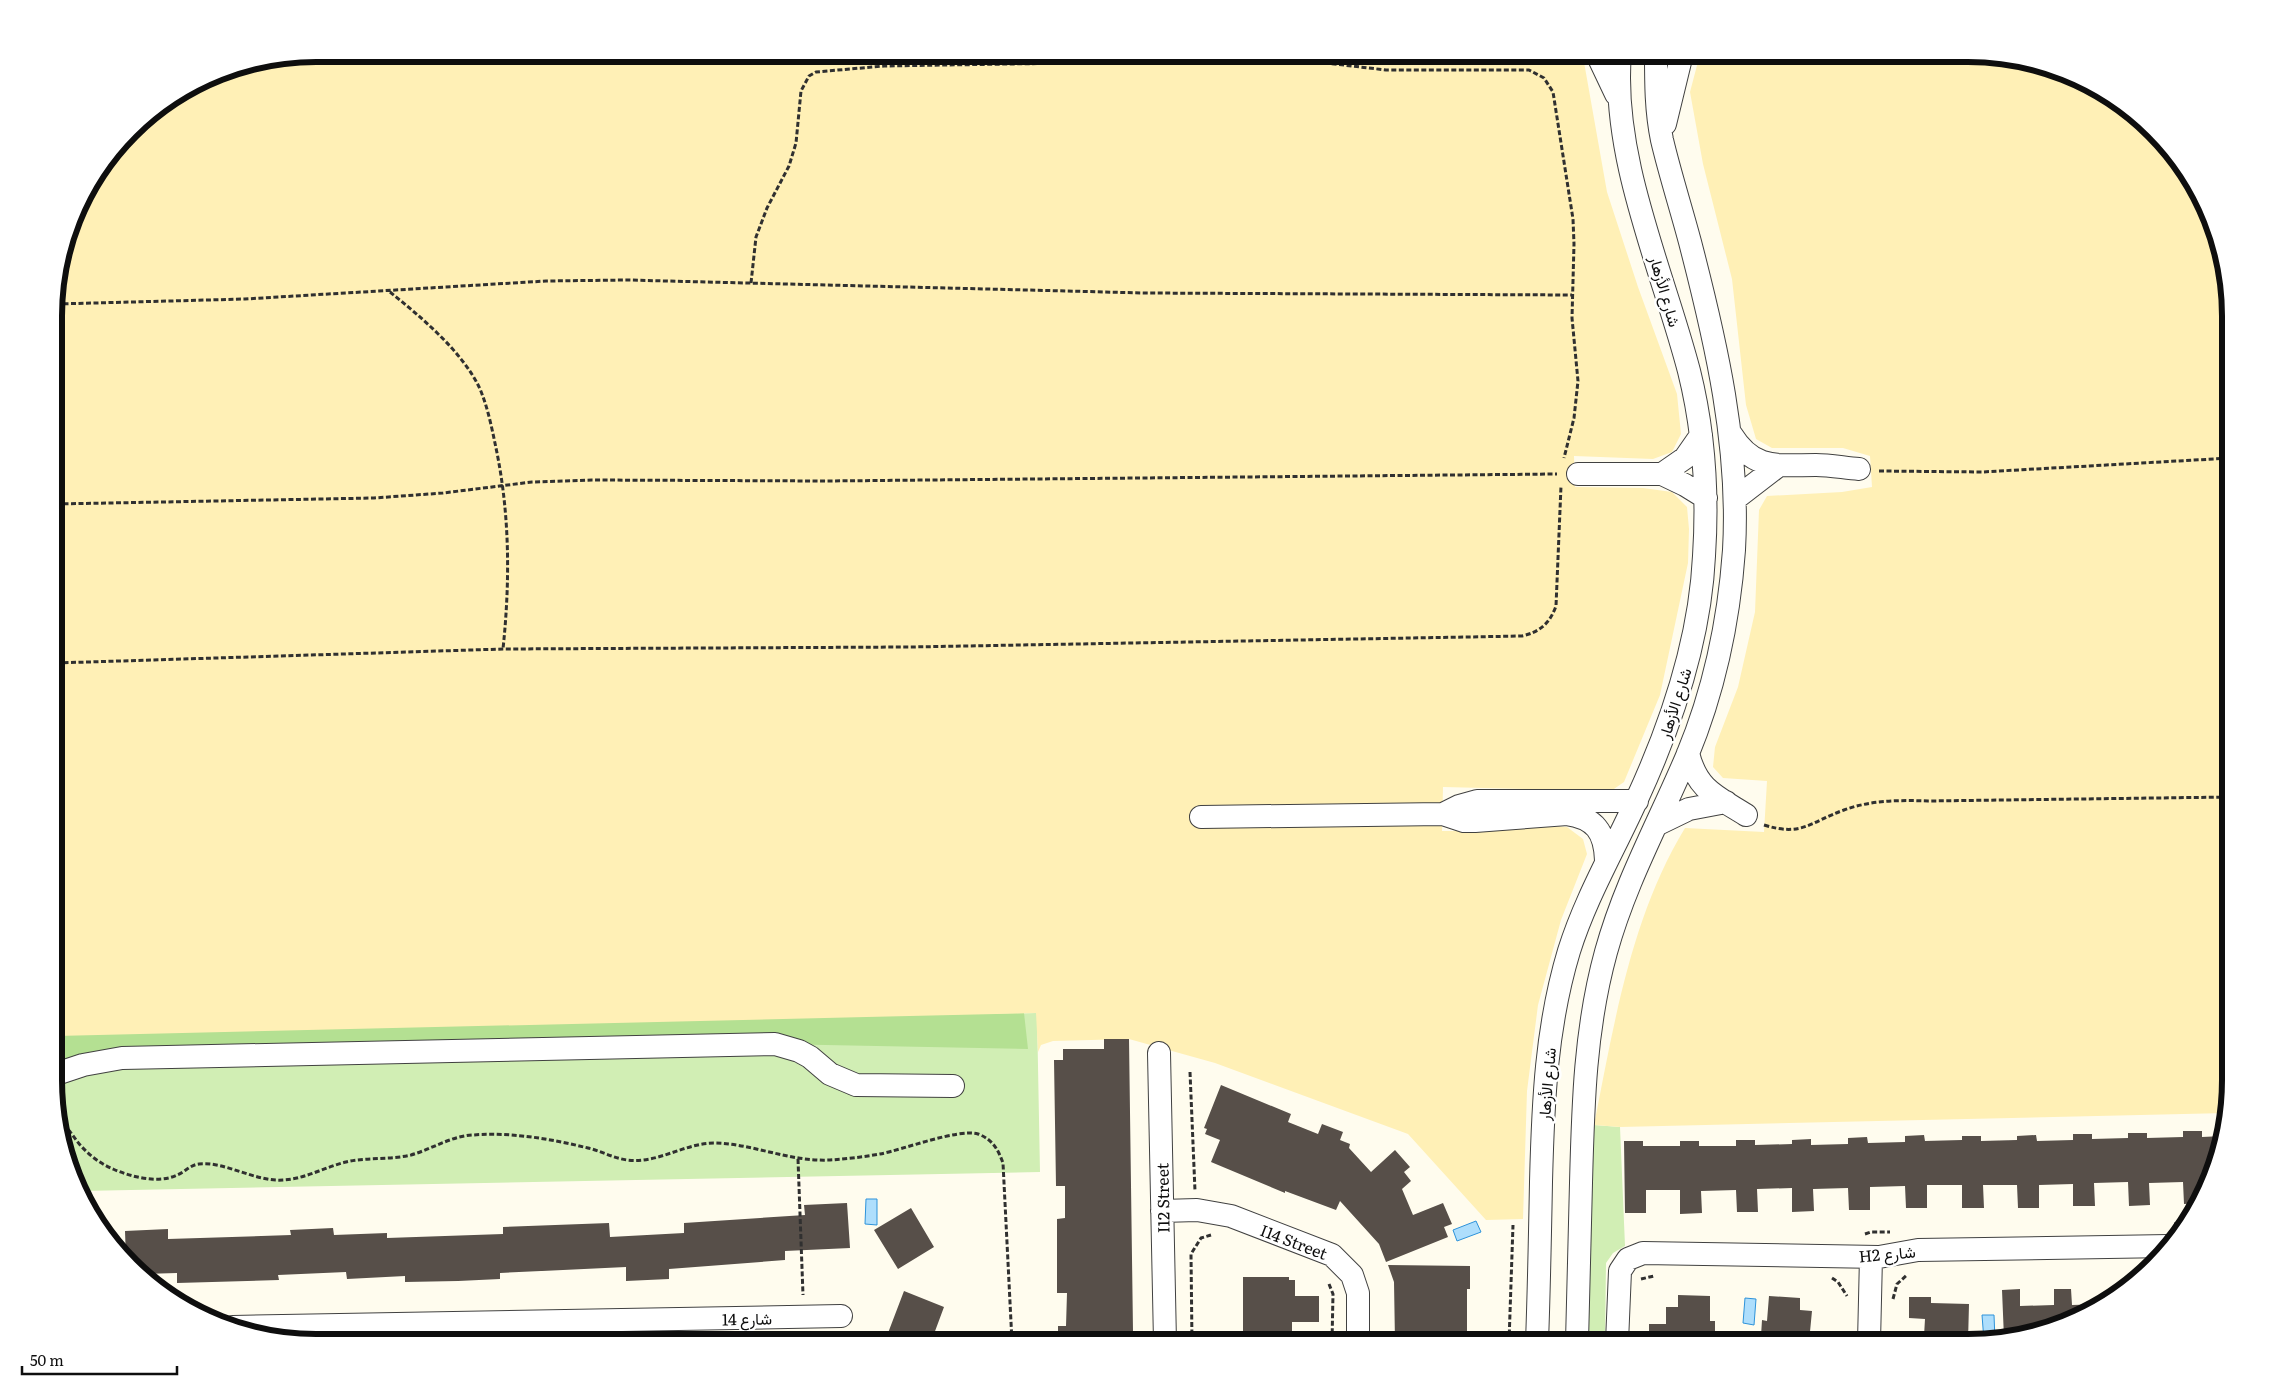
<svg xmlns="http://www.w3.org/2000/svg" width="2285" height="1396" viewBox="0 0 2285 1396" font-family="Literata,Vazirmatn,serif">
<rect width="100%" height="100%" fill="#fffcee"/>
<path fill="#d1eeb4" d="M1037,1013L1040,1172L81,1191L68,1164L56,1113V1036Z
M1594,1125L1620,1127L1625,1246L1613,1253L1606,1263L1605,1342H1588Z"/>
<path fill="#b4e092" d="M1024,1013L1028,1049L774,1044L56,1059V1031Z"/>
<path fill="#fff0b6" d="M317,54H1579L1584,62L1607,192L1638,287L1677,394L1681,434L1672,452L1653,459L1574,456L1575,487L1643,488L1672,492L1687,507L1689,529L1688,563L1660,695L1624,782L1611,791L1443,787L1442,831H1482L1528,824L1567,827L1583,839L1587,854L1561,920L1538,1005L1527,1091L1523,1219L1486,1220L1408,1134L1215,1063L1129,1039L1053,1041L1041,1045L1038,1052L1036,1013L56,1036V283L81,200L143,119L216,74Z
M1700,54H1969L2037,63L2100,89L2154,131L2187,171L2217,232L2231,299V1096L2227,1113L1620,1127L1594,1125C1614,1024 1631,917 1685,828L1764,832L1767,781L1723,778L1713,767L1715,747L1738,687L1755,612L1759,510L1767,496L1842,492L1872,487L1870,456L1843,448H1772L1756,439L1746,405L1732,279L1703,164L1690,92Z"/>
<path fill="#aedefc" stroke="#2e93da" d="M866,1199H877V1225L865,1224Z
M1476,1221L1481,1232L1457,1241L1453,1230Z
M1745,1298L1756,1299L1754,1325L1743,1323Z
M1994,1315L1995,1340L1984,1341L1982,1315Z"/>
<path fill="#574f49" d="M1104,1039H1129L1133,1331H1110V1342H1058V1326H1066L1067,1293H1057V1219L1065,1218V1186H1056L1054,1060H1063V1049H1104Z
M1221,1085L1291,1114L1288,1122L1318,1134L1322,1124L1343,1132L1340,1140L1350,1144L1349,1148L1371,1172L1395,1150L1410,1167L1404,1172L1411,1181L1402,1189L1413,1215L1443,1203L1452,1224L1444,1227L1448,1237L1386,1262L1379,1244L1340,1201L1336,1210L1285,1191V1193L1211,1162L1220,1140L1205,1134L1207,1129L1204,1128Z
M2183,1131H2202V1137L2223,1136L2217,1164L2199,1203L2184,1204L2183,1182L2149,1183L2150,1205L2129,1206L2128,1182L2094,1183L2095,1206H2073V1184L2039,1185V1208H2018L2017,1185H1983L1984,1208H1962V1185H1927V1208H1906L1905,1186L1870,1187V1210H1849L1848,1188L1813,1189L1814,1211L1792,1212V1188L1757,1189L1758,1212H1737L1736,1190L1701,1191L1702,1213L1680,1214V1190H1646V1213H1625L1624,1141H1643V1146H1680V1141H1699V1146H1736V1140H1755V1145L1792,1144V1140L1811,1139V1145L1848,1144V1138L1867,1137L1868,1143L1905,1142V1136L1924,1135L1925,1141L1962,1140V1136H1981V1141L2017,1140V1136L2036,1135L2037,1141L2073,1140V1134H2092V1139L2128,1138V1133H2147V1138L2183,1137Z
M847,1203L850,1248L785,1251V1260L669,1269V1279L626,1281V1267L500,1273V1279L458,1281L405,1282V1276L347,1279L346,1272L278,1275L279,1280L177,1283V1273L143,1274L126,1260L125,1231L168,1229V1239L291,1235L290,1230L333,1228L334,1235L387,1233V1238L503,1234V1227L609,1223L610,1237L684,1233V1223L805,1215L804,1205Z
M911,1208L934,1247L898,1269L874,1230Z
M1388,1265L1470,1266V1289H1467V1342H1395L1394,1282Z
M1243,1277H1289V1280H1295V1296H1319V1322H1292V1342H1243Z
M2020,1289V1306L2054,1305V1289H2071L2072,1305L2103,1304L2052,1328L2004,1338L2002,1290Z
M904,1291L944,1307L931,1342H911L888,1333Z
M1678,1295L1710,1296V1321H1715V1337H1707V1342L1649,1341V1324H1666V1307H1678Z
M1769,1296L1800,1298V1310L1812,1311L1809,1342H1768V1337L1761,1336L1762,1320L1767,1321Z
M1909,1297H1931V1303L1969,1304L1968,1342H1931V1336H1924L1925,1319L1909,1318Z"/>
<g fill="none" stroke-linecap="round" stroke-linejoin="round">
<g stroke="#414141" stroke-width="24">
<path id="minor" d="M1597,54L1616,94
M1665,124L1682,54
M1731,434C1754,471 1777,465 1816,465C1830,465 1845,468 1859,469
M1578,474H1662L1685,485L1706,498
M1662,474L1685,458L1701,435
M1735,499L1778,466
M1688,753C1697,790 1716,796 1746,815
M1443,814L1459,806L1477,801H1637
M1201,817L1443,814L1464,821H1475L1567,814C1595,818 1605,832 1606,860
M1656,825L1689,809L1726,802
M1159,1053L1165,1342
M56,1074L83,1065L122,1058L775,1044L799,1051L810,1057L830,1074L856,1085L953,1086
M1162,1211L1197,1210L1231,1216L1332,1255L1352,1275L1358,1293V1342
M233,1327L841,1316
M1537,1342C1539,1289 1540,1235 1541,1182C1543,1103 1546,1027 1569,951C1586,897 1614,850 1637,799C1672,723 1700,641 1704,556C1708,495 1704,431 1689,371C1663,271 1611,158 1620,54
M1577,1342C1578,1289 1580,1236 1581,1183C1583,1104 1585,1028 1606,952C1625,883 1659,822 1687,756C1714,691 1729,620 1734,550C1740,446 1716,342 1690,242C1681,208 1670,174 1662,140C1656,111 1656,83 1656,54
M1617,1342L1620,1271L1628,1259L1643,1253L1879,1257L1918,1250L2169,1246
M1869,1342L1871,1257"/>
</g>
<path stroke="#303030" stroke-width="3" stroke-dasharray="5 2.5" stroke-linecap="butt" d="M751,283L756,237L767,208L789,166L796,143L801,91L809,76L816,72L884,66L1134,62L1222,57L1283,58L1386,70H1529L1544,78L1553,92L1573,219L1574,244L1572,318L1578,381L1574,418L1564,458
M390,292C421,317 463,352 480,389C488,408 492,429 496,448C510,515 510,582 503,649
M56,304L245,299L546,281L628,280L1145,293L1572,295
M1879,471L1982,472L2231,458
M56,504L374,498L443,493L532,482L592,480L826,481L1557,474
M56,663L503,649L910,647L1522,636C1540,632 1550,623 1556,606L1561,486
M1764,825C1802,837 1810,822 1844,810C1871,800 1900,800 1928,801L2231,797
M1190,1072L1195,1191
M57,1120C68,1126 73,1137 81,1146C90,1156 101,1164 113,1169C131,1177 159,1184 177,1175C185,1172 190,1165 199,1164C225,1161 255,1182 283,1180C305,1179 325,1167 346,1162C367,1157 390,1160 411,1155C432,1149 451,1136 473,1135C512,1132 551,1139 588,1148C601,1151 613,1158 627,1160C658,1164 684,1143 715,1143C754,1144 790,1162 830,1160C846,1159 863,1157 880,1154C902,1150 959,1128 978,1134C992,1139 998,1149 1003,1163L1012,1342
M798,1159L803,1295
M2174,1224H2186
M1865,1234L1871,1232H1890
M1832,1278L1838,1282L1847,1296
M1641,1279L1654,1276
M1329,1284L1333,1294L1332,1342
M1893,1299L1897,1284L1907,1275
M1192,1342L1191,1254L1201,1238L1211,1235
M1509,1342L1513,1225"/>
<use href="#minor" stroke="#fff" stroke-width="22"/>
</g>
<g text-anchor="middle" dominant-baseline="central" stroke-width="5" stroke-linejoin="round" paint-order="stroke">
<g font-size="16" fill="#0e0e0e" stroke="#fff">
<text transform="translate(1666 291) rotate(74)">شارع الأزهار</text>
<text transform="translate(1674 703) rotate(-72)">شارع الأزهار</text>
<text transform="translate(1546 1084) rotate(-85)">شارع الأزهار</text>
<text transform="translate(1162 1198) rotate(-91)">I12 Street</text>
<text transform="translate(1294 1241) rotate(21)">I14 Street</text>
<text transform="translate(1887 1253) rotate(-5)">H2 شارع</text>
<text transform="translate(747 1318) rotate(-1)">شارع 14</text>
</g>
</g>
<path d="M0 0H2285V1396H0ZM316 62H1968A254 254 0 0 1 2222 316V1080A254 254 0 0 1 1968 1334H316A254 254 0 0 1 62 1080V316A254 254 0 0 1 316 62Z" fill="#fff" fill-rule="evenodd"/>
<path fill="none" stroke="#0e0e0e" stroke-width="6" d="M316 62H1968A254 254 0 0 1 2222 316V1080A254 254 0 0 1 1968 1334H316A254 254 0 0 1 62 1080V316A254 254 0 0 1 316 62Z"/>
<path d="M22 1366v8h155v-8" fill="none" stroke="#0e0e0e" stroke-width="2.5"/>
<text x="30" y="1366" font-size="15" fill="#0e0e0e" stroke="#ffffff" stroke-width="4" paint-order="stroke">50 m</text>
</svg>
